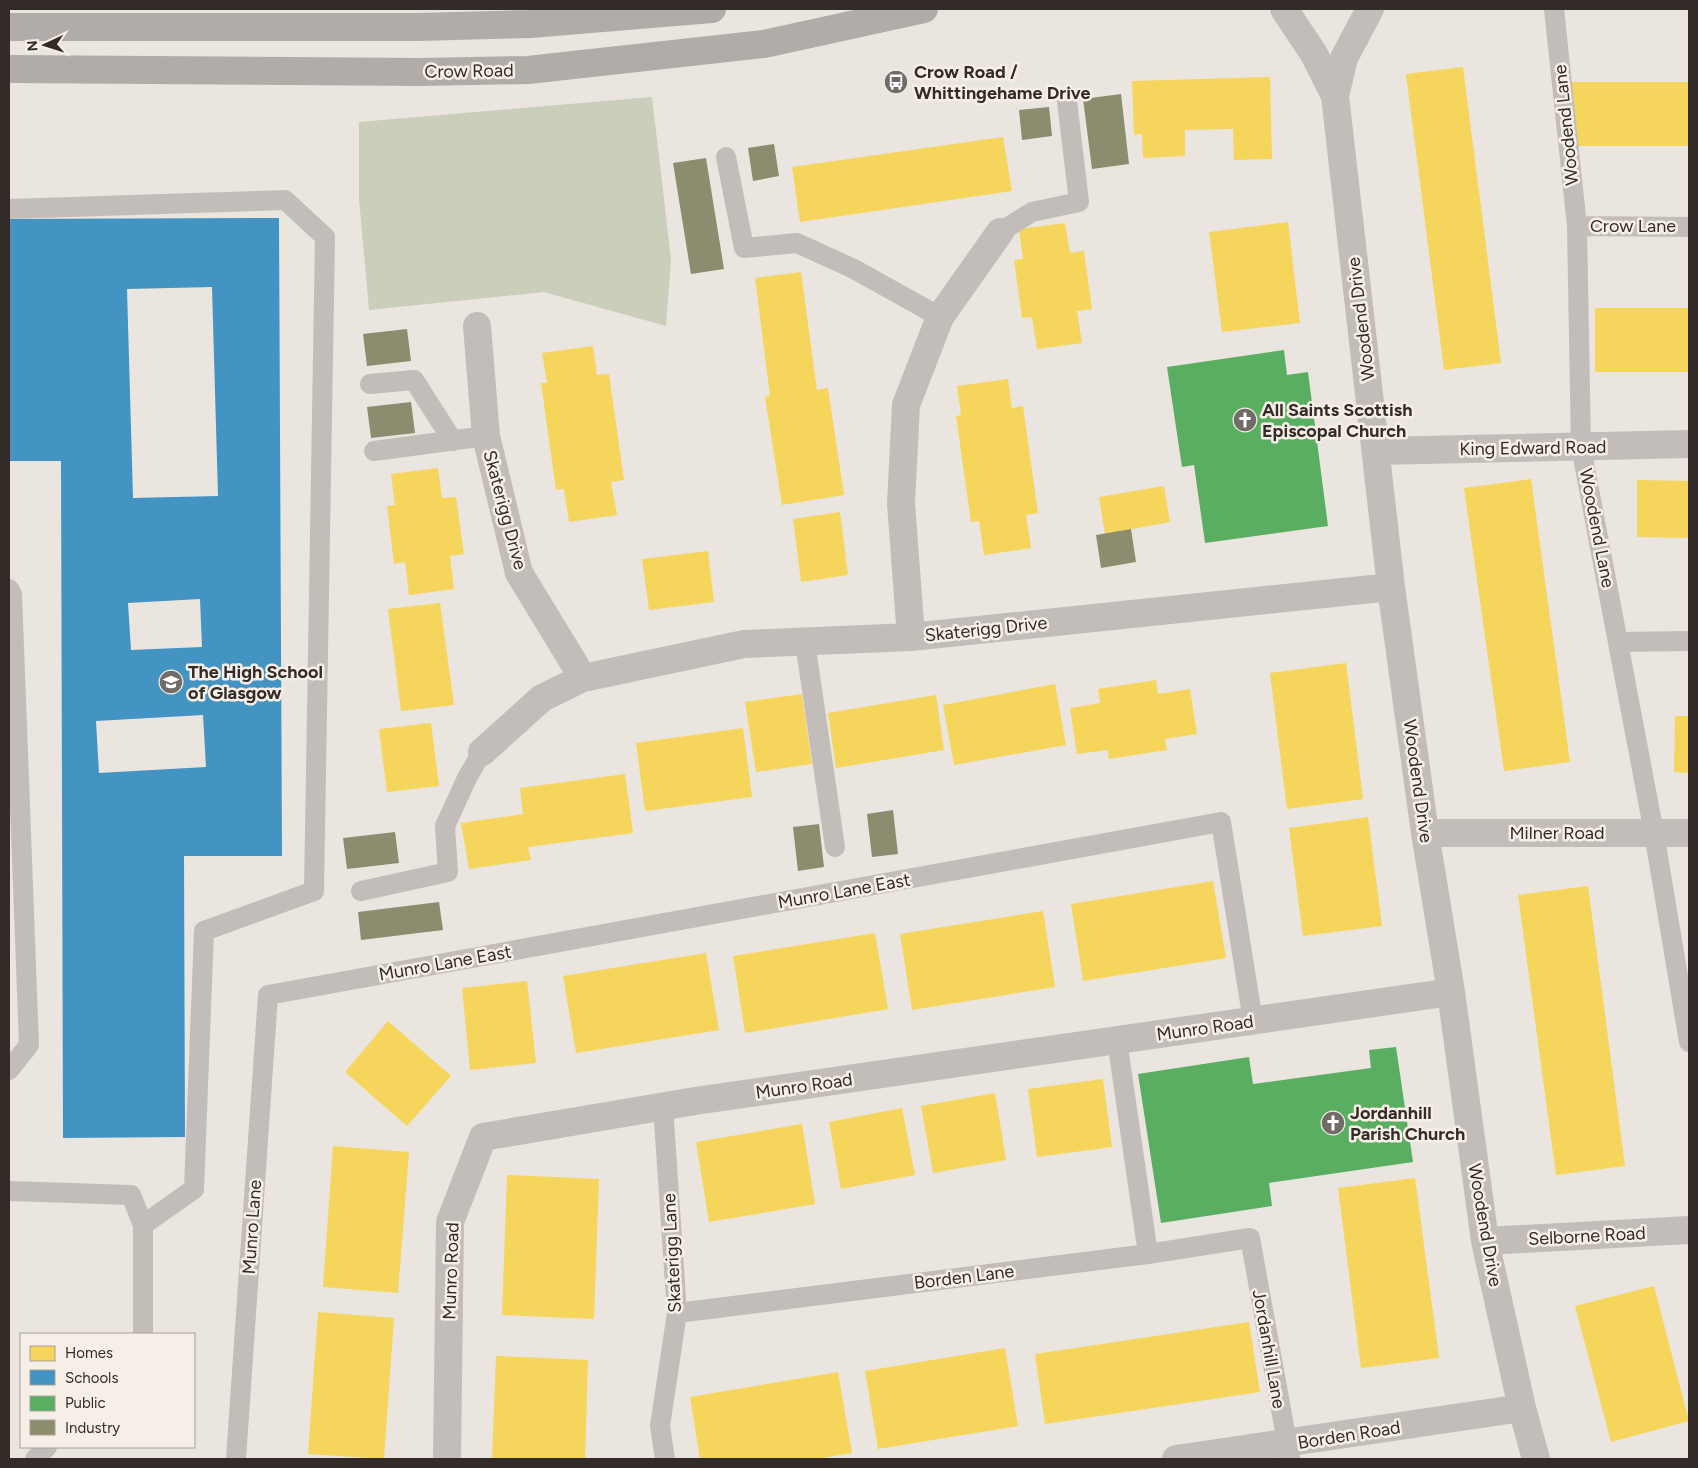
<svg xmlns="http://www.w3.org/2000/svg" width="1698" height="1468" viewBox="0 0 1698 1468" font-family="Figtree,sans-serif">
<rect width="100%" height="100%" fill="#eae5df"/>
<path fill="#cbcebb" d="M652,97L671,259L666,326L544,292L369,310L359,199V122Z"/>
<path fill="#f6d55c" d="M1463,67L1501,363L1444,370L1406,74Z
M1270,77L1272,159L1234,160L1233,129L1185,130V156L1143,158L1142,134L1134,135L1132,81Z
M1571,82H1689V146H1572Z
M1003,137L1012,191L800,222L792,167Z
M1288,222L1300,323L1222,332L1209,232Z
M1065,223L1070,253L1084,251L1092,309L1077,311L1082,343L1037,349L1032,317L1022,318L1014,260L1023,259L1019,229Z
M801,272L817,390L828,388L844,495L782,505L765,397L770,396L755,278Z
M1595,308H1689V372H1595Z
M593,346L597,375L609,374L624,480L611,482L617,515L569,522L564,489L556,490L541,383H547L542,353Z
M1008,379L1012,408L1023,406L1038,513L1026,515L1031,548L984,555L979,521L971,522L956,416L961,415L957,386Z
M438,468L442,498L456,497L464,554L450,556L454,589L409,595L405,562L394,564L387,506L395,505L391,474Z
M1531,479L1570,762L1504,771L1464,488Z
M1637,480L1689,481V538L1637,537Z
M1164,486L1170,522L1105,534L1099,497Z
M840,512L848,575L801,582L793,519Z
M708,551L714,602L649,610L642,559Z
M440,603L454,705L401,711L388,609Z
M1346,663L1363,799L1287,809L1270,673Z
M1156,680L1158,694L1190,689L1197,734L1165,739L1167,750L1109,759L1108,750L1077,754L1070,708L1100,703L1098,689Z
M1055,684L1066,745L954,765L943,705Z
M802,694L812,764L756,772L745,702Z
M936,695L944,750L836,768L828,713Z
M1675,716H1689V773L1674,772Z
M431,723L439,786L387,792L379,729Z
M743,728L752,797L645,811L636,743Z
M625,774L633,833L528,847L531,860L469,869L461,823L523,814L520,788Z
M1368,817L1382,926L1303,936L1289,828Z
M1213,881L1226,958L1083,981L1071,904Z
M1588,886L1625,1166L1556,1175L1518,895Z
M1043,911L1055,987L912,1010L900,934Z
M875,933L888,1009L745,1033L733,956Z
M706,953L719,1030L576,1053L563,976Z
M527,981L536,1063L470,1070L462,988Z
M388,1021L451,1076L407,1126L345,1072Z
M1103,1079L1112,1147L1037,1157L1028,1089Z
M995,1093L1006,1160L933,1173L921,1106Z
M902,1108L915,1175L841,1189L829,1122Z
M802,1124L815,1204L709,1222L696,1142Z
M333,1146L409,1152L398,1293L323,1287Z
M507,1175L599,1179L594,1319L502,1315Z
M1415,1178L1439,1358L1361,1368L1338,1188Z
M1654,1286L1689,1421L1611,1442L1575,1306Z
M318,1312L394,1318L384,1459L308,1454Z
M1249,1322L1260,1392L1045,1424L1035,1354Z
M1005,1348L1018,1426L878,1449L865,1371Z
M496,1356L588,1360L585,1459H492Z
M838,1372L852,1453L817,1459H700L690,1397Z"/>
<path fill="#4393c3" fill-rule="evenodd" d="M279,218L282,856H184L185,1137L63,1138L61,461H9V219ZM212,287L218,496L133,498L127,289ZM200,599L202,647L131,650L128,603ZM203,715L206,767L99,773L96,721Z"/>
<path fill="#5aae61" d="M1284,350L1287,375L1308,372L1328,526L1205,543L1194,465L1182,467L1167,367Z
M1396,1047L1413,1162L1269,1183L1272,1206L1161,1223L1138,1074L1249,1057L1253,1084L1371,1068L1369,1050Z"/>
<path fill="#8c8c6e" d="M1121,94L1129,164L1092,169L1083,99Z
M1049,107L1052,136L1022,140L1019,110Z
M774,144L779,176L753,181L748,148Z
M706,158L724,269L691,274L673,163Z
M407,329L411,361L367,366L363,334Z
M411,402L415,433L371,438L367,407Z
M1131,529L1136,562L1101,568L1096,535Z
M893,810L898,854L872,857L867,814Z
M819,824L824,867L798,871L793,827Z
M395,832L399,863L347,869L343,838Z
M439,902L443,930L361,940L358,912Z"/>
<g fill="none" stroke-linecap="round" stroke-linejoin="round">
<path stroke="#c2bdb9" stroke-width="20" d="M1554,9L1577,226L1581,447L1654,833L1689,1042
M726,157L744,248L797,243L854,269L940,317
M9,209L285,200L325,237L314,891L204,931L194,1189L143,1225
M1577,226L1689,227
M1000,232L1032,212L1079,202L1067,101
M370,384L414,380L453,441
M374,451L486,436
M9,589L12,594L29,1045L9,1070
M805,642L835,847
M1619,642L1689,641
M361,891L448,872L445,826L467,778L482,752
M1117,1040L1148,1254
M663,1106L677,1313L660,1426L665,1459
M9,1191L131,1195L143,1225V1334
M677,1313L1148,1254L1250,1238L1290,1459
M35,1459L47,1447
M236,1459L268,995L1221,822L1253,1021"/>
<path stroke="#c2bdb9" stroke-width="28" d="M1284,9L1314,54L1335,96L1391,587L1425,833L1451,992L1485,1241L1522,1408L1536,1459
M1335,96L1344,58L1370,9
M477,326L486,436L519,573L583,678
M1377,451L1689,444
M911,637L901,503L906,405L940,317L1000,232
M482,752L542,698L583,678L744,644L911,637L1391,587
M1425,833H1689
M1485,1241L1689,1230
M447,1459L450,1222L483,1137L695,1101L1451,992
M1176,1459L1522,1408"/>
<path stroke="#b1aca8" stroke-width="28" d="M9,27H419L530,24L712,9
M9,69L422,72L528,70L764,44L924,9"/>
</g>
<defs>
<g id="bus-disc" transform="scale(1.25)"><circle r="9.5" fill="#726c68" stroke="#f6efe7"/><path d="M-5-6H5V4H4V6H2V4H-2V6H-4V4H-5ZM-3.5-4V0h7V-4ZM-3.5 1.2v1.5H-2V1.2ZM2 1.2v1.5H3.5V1.2Z" fill="#fff"/></g>
<g id="church-disc" transform="scale(1.25)"><circle r="9.5" fill="#726c68" stroke="#f6efe7"/><path d="M-1.2-6h2.4v3.5h3.3v2.4h-3.3V6h-2.4V-.1h-3.3v-2.4h3.3Z" fill="#fff"/></g>
<g id="school-disc" transform="scale(1.25)"><circle r="9.5" fill="#726c68" stroke="#f6efe7"/><path d="M0-5L7-2L0 1L-7-2ZM-4 1L0 2.5L4 1V4Q0 6-4 4Z" fill="#fff"/></g>
</defs>
<g fill-rule="evenodd">
<use href="#bus-disc" x="896" y="82"/>
<use href="#church-disc" x="1245" y="420"/>
<use href="#school-disc" x="171" y="682"/>
<use href="#church-disc" x="1333" y="1123"/>
</g>
<g text-anchor="middle" dominant-baseline="central" stroke-width="5" stroke-linejoin="round" paint-order="stroke">
<g font-size="18" fill="#322b28" stroke="#f6efe7">
<text transform="translate(469 71) rotate(-1)">Crow Road</text>
<text transform="translate(1566 125) rotate(-96)">Woodend Lane</text>
<text x="1633" y="226">Crow Lane</text>
<text transform="translate(1361 319) rotate(-97)">Woodend Drive</text>
<text transform="translate(1533 448) rotate(-1)">King Edward Road</text>
<text transform="translate(505 510) rotate(75)">Skaterigg Drive</text>
<text transform="translate(1597 528) rotate(79)">Woodend Lane</text>
<text transform="translate(986 629) rotate(-6)">Skaterigg Drive</text>
<text transform="translate(1418 781) rotate(82)">Woodend Drive</text>
<text x="1557" y="833">Milner Road</text>
<text transform="translate(844 891) rotate(-10)">Munro Lane East</text>
<text transform="translate(445 963) rotate(-10)">Munro Lane East</text>
<text transform="translate(1205 1028) rotate(-8)">Munro Road</text>
<text transform="translate(804 1086) rotate(-8)">Munro Road</text>
<text transform="translate(1485 1225) rotate(80)">Woodend Drive</text>
<text transform="translate(252 1227) rotate(-86)">Munro Lane</text>
<text transform="translate(1587 1236) rotate(-3)">Selborne Road</text>
<text transform="translate(672 1253) rotate(-93)">Skaterigg Lane</text>
<text transform="translate(451 1271) rotate(-88)">Munro Road</text>
<text transform="translate(964 1277) rotate(-7)">Borden Lane</text>
<text transform="translate(1269 1349) rotate(80)">Jordanhill Lane</text>
<text transform="translate(1349 1435) rotate(-9)">Borden Road</text>
</g>
<g font-size="18" font-weight="bold" fill="#322b28" stroke="#f6efe7" text-anchor="start">
<text x="914" y="72">Crow Road /<tspan x="914" dy="21">Whittingehame Drive</tspan></text>
<text x="1262" y="410">All Saints Scottish<tspan x="1262" dy="21">Episcopal Church</tspan></text>
<text x="188" y="672">The High School<tspan x="188" dy="21">of Glasgow</tspan></text>
<text x="1350" y="1113">Jordanhill<tspan x="1350" dy="21">Parish Church</tspan></text>
</g>
</g>
<rect width="1698" height="1468" fill="none" stroke="#322b28" stroke-width="20"/>
<rect x="20" y="1333" width="175" height="115" fill="#f6efe7" stroke="#a8a19b"/>
<rect x="30" y="1346" width="25" height="15" fill="#f6d55c" stroke="#a8a19b"/>
<text x="65" y="1358" font-size="15" fill="#322b28">Homes</text>
<rect x="30" y="1370" width="25" height="15" fill="#4393c3" stroke="#a8a19b"/>
<text x="65" y="1383" font-size="15" fill="#322b28">Schools</text>
<rect x="30" y="1396" width="25" height="15" fill="#5aae61" stroke="#a8a19b"/>
<text x="65" y="1408" font-size="15" fill="#322b28">Public</text>
<rect x="30" y="1420" width="25" height="15" fill="#8c8c6e" stroke="#a8a19b"/>
<text x="65" y="1433" font-size="15" fill="#322b28">Industry</text>
<g transform="translate(45 45) rotate(266)" stroke="#f6efe7" stroke-width="4" paint-order="stroke">
<path d="M0-4L9 19L0 12L-9 19Z" fill="#322b28"/>
<text y="-8" font-size="14" font-weight="bold" text-anchor="middle" fill="#322b28">N</text>
</g>
</svg>
